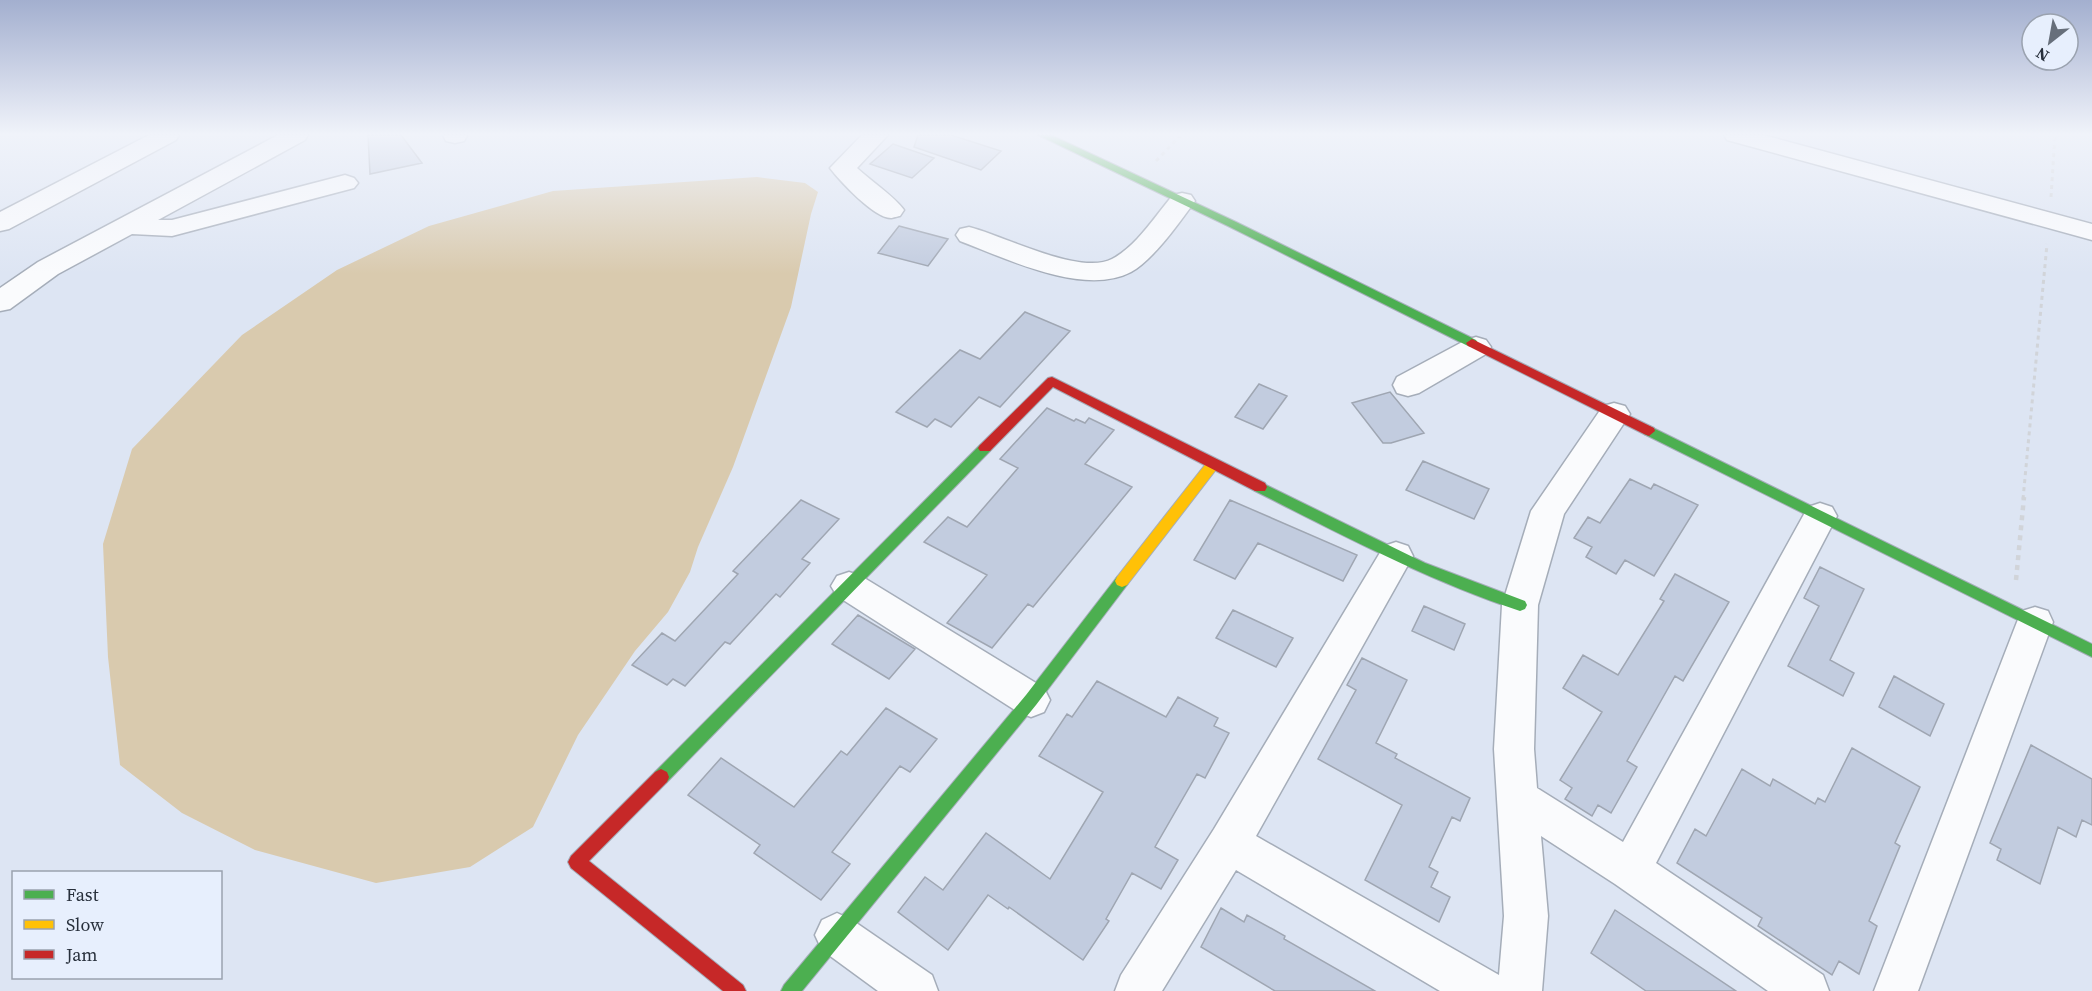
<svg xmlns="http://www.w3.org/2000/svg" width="2092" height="991" viewBox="0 0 2092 991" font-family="'Source Serif 4',serif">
<rect width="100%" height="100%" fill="#dde5f3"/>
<path fill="#d9caae" d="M757,177L805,183L818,192L811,214L791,307L733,467L698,547L690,572L668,612L635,651L578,735L533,827L470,867L376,883L255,850L182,813L120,765L108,657L103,544L132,449L242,335L337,270L429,226L553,191Z"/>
<path fill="#c2ccdf" stroke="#9fa6b2" stroke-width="1.5" d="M368,135H401L422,163L370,174Z
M918,135H951L1001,151L981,170L914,147Z
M893,144L934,158L912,178L870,164Z
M899,226L948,239L928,266L878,253Z
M1025,312L1070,331L1000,407L979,397L951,427L935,419L927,427L896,412L960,350L980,359Z
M1259,384L1287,396L1263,429L1235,417Z
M1390,392L1424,433L1391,443H1383L1352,403Z
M1047,408L1074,421L1076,419L1085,423L1089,418L1114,430L1085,464L1132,487L1033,607L1028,604L992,648L947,623L987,575L924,542L948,517L967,527L1018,468L1000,459Z
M1423,461L1489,489L1474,519L1406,490Z
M1630,479L1651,489L1654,484L1698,505L1654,576L1625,560L1616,574L1586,557L1592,547L1574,538L1588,517L1600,523Z
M801,500L839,519L802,559L810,563L780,597L776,594L730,644L725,642L685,686L673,679L667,685L632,665L662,633L675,641L738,574L733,571Z
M1230,500L1357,555L1343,581L1258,543L1235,579L1194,560Z
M1820,567L1864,589L1830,660L1854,673L1843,696L1788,666L1819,606L1804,598Z
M1675,574L1729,602L1683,681L1675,676L1627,761L1637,767L1611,813L1598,805L1592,816L1565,799L1572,788L1560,780L1602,712L1563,688L1583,655L1618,675L1664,601L1660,599Z
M1424,606L1465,624L1454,650L1412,631Z
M1233,610L1293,638L1276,667L1216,638Z
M858,615L915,649L889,679L832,644Z
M1362,658L1407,680L1376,743L1397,754L1395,758L1470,798L1460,821L1452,817L1429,867L1438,872L1431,887L1450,897L1439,922L1365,880L1402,805L1318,759L1356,690L1347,685Z
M1894,676L1944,704L1930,736L1879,707Z
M1097,681L1166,717L1178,697L1218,718L1214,726L1229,733L1205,778L1197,774L1155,847L1178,860L1161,889L1132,873L1106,919L1109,921L1083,960L1009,907L1008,909L988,895L948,950L898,912L925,877L943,890L986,833L1050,879L1103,792L1039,756L1067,714L1072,717Z
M886,708L937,739L910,772L900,766L832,852L850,864L821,900L754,853L760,845L688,795L721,758L794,807L841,751L847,755Z
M2031,745L2092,779V825L2082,820L2076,837L2058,827L2040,884L1997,860L2001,849L1990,843Z
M1852,748L1920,787L1895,843L1900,846L1869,921L1877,926L1859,974L1839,961L1832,975L1758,926L1762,918L1677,863L1695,829L1706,836L1742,769L1770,786L1773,779L1815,804L1818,798L1825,802Z
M1221,908L1244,922L1247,915L1285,936L1284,939L1375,991H1275L1201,947Z
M1615,910L1736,991H1646L1591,953Z"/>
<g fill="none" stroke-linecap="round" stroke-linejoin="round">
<g stroke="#a5adb9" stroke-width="3">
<path id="street" d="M149,135H179L176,140L9,229L0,231V212Z
M278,135H308L305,140L158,220H172L345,175L354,178L358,183L354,188L172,236L132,234L58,274L10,309L0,311V288L38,262Z
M443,135H467V136L464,141L455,143L446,141Z
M862,135H888L857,168C870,180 896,198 904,210L900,216C899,216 892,218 891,218C874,218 840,181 830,168Z
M1724,135H1763L2092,224V240L1727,140Z
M1182,193L1191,195L1195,201C1180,222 1153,260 1131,272C1084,297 1005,258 960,241L956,235L960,229L969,227C1002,235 1080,276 1112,259C1137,246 1155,216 1173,195Z
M1476,337L1486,340L1491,347L1486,354L1419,393L1408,396L1397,393L1393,385L1397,377L1466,340Z
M1614,403L1625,406L1630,414L1564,514L1538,605L1534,749L1537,788L1623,842L1808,507L1820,503L1832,507L1837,516L1656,863L1823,975L1829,991H1768L1615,884L1541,836L1548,916L1542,991H1440L1236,870L1162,991H1115L1121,975L1214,829L1384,546L1396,542L1408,546L1413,556L1256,836L1499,975L1504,916L1494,749L1502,605L1531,511L1603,406Z
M849,572L861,576L1044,688L1050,700L1044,712L1031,717L1018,712L837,596L831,586L837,576Z
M2035,607L2048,611L2053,622L1918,991H1874L2017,622L2022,611Z
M837,913L852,920L932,975L938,991H878L822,950L815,935L822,920Z"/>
</g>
<g stroke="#a5adb9" stroke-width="2">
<path id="fast" d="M1038,135H1051L1236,222L1476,340L1478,343L1472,347L1468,346L1228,226Z
M1649,426L2092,644V657L1644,434L1643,431Z
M985,443L992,448L990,451L667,782L661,785L655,782L653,777L655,772L980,445Z
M1260,482L1425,563L1525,601L1527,605L1525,609L1520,611C1427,580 1342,535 1255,491L1253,487L1255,483Z
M1122,575L1127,577L1129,581L1127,585L1036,705L802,991H781L784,985L1026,695L1117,577Z"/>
</g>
<g stroke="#a5adb9" stroke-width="2">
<path id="slow" d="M1213,459L1218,461L1220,464L1218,467L1127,585L1122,587L1117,585L1115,581L1117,577L1208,461Z"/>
</g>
<g stroke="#a5adb9" stroke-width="2">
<path id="jam" d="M1472,339L1654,428L1655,431L1649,436L1644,434L1468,346L1466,343Z
M1052,377L1265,483L1267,487L1265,491H1255L1053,387L990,451H980L978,448L980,445L1048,378Z
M661,769L667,772L669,777L667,782L589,861L743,985L746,991H723L571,868L568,862L571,856L655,772Z"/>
</g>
<path stroke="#d1d4d9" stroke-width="3" stroke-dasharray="4 4" stroke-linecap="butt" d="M1156,161L1181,135
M2051,197L2055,135
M2023,499L2047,244"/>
<path stroke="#d1d4d9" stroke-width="4.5" stroke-dasharray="5 5" stroke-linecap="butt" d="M2016,580L2024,497"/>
<use href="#street" fill="#fafbfd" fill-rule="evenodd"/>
<use href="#fast" fill="#4caf50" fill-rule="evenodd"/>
<use href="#slow" fill="#ffc107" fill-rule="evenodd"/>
<use href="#jam" fill="#c62828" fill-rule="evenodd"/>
</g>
<linearGradient id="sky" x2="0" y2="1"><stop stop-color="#a3afcf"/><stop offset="0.49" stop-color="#f0f3fa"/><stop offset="1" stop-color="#f0f3fa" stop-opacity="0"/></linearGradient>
<rect width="2092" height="274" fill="url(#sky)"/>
<rect x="12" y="871" width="210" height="108" fill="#e7effd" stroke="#9aa2af" stroke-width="1.5"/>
<rect x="24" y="890" width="30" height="9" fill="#4caf50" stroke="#9aa2af" stroke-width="1.5"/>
<text x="66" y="901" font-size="18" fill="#272f3b">Fast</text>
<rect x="24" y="920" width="30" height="9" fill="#ffc107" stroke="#9aa2af" stroke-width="1.5"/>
<text x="66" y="931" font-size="18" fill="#272f3b">Slow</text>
<rect x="24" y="950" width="30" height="9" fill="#c62828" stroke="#9aa2af" stroke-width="1.5"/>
<text x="66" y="961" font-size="18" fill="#272f3b">Jam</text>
<g transform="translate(2050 42) rotate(211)"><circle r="28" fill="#e7effd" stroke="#9aa2af" stroke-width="1.5"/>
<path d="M0-4.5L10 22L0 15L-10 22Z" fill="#676f7b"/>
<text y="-9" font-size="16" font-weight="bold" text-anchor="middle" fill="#272f3b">N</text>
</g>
</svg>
